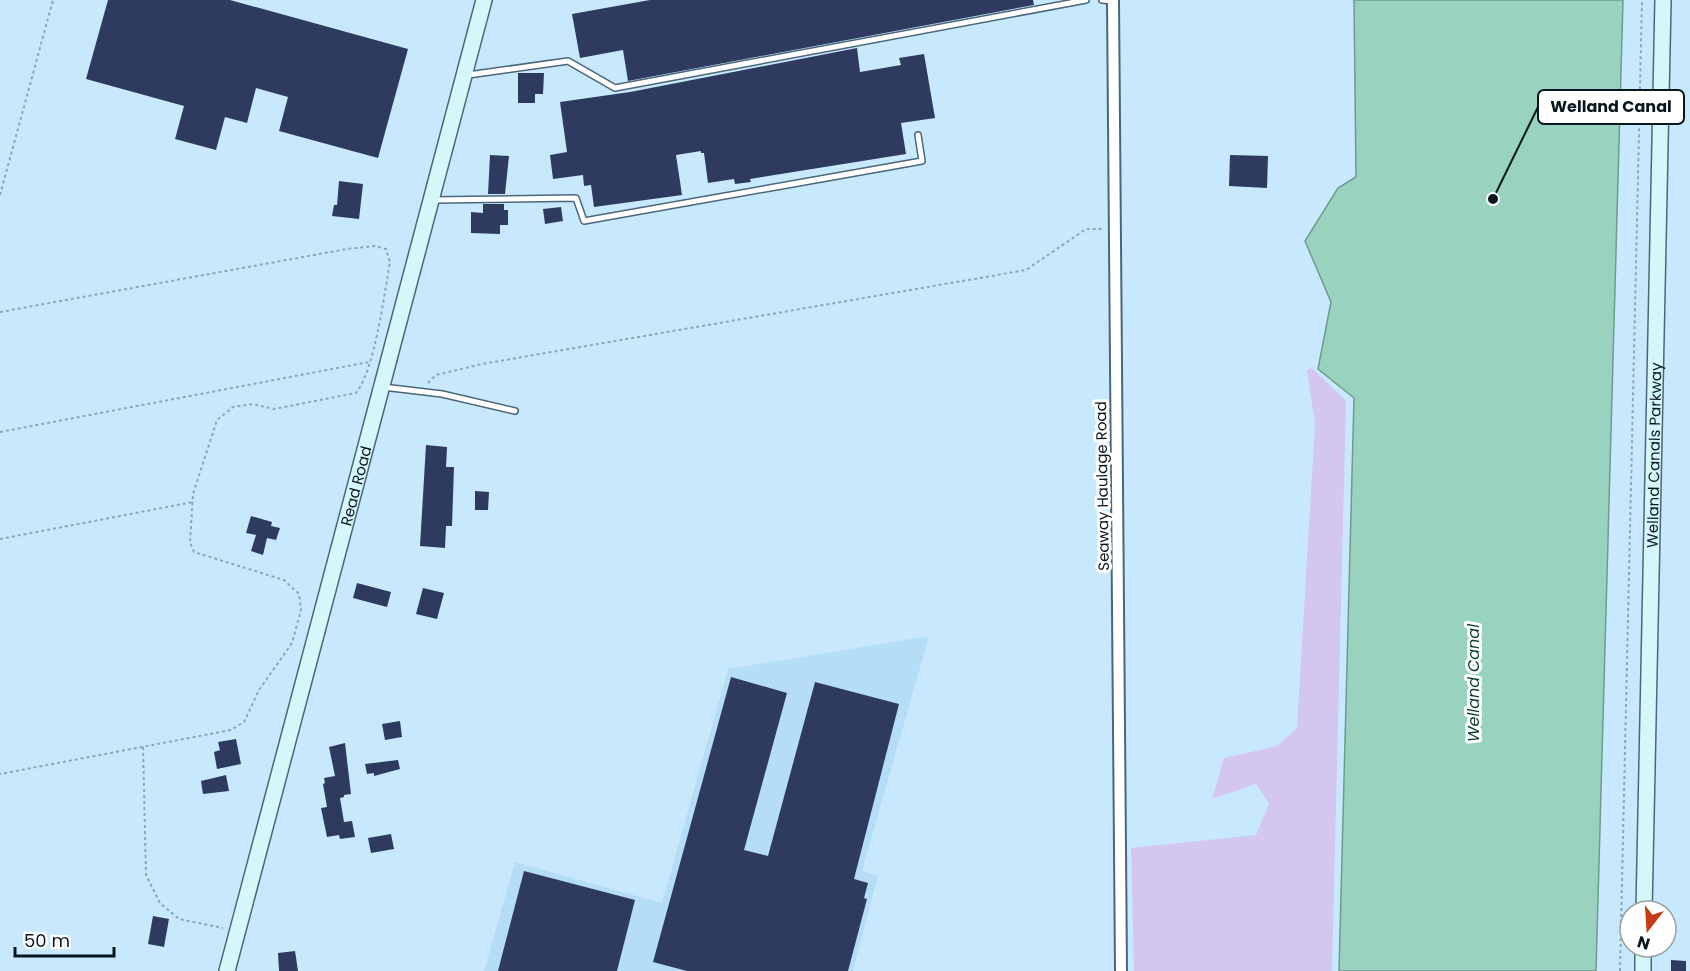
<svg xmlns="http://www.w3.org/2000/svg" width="1690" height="971" viewBox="0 0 1690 971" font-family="Poppins,sans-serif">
<rect width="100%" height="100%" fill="#c8e9fd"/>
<path fill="#b6ddf6" d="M929,636L862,871L878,876L853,971H484L515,862L662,903L728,669Z"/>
<path fill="#d3c7ef" d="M1312,368L1346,401L1332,971H1134L1131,848L1256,835L1269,804L1256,784L1212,799L1224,758L1277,746L1297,728L1315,424L1307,370Z"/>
<path fill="#99d3c0" stroke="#6e9a8f" stroke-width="1.5" d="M1354,0H1623L1596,971H1339L1354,398L1318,369L1331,302L1305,241L1338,188L1356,177Z"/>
<path fill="#2e3b5f" d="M108,0H230L408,49L378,158L279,131L288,97L256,88L247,123L225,117L216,150L175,139L184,106L86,79Z
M650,0H1033L1034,5L628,81L623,50L580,58L572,14Z
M857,48L860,72L901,65L899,58L924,54L935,118L901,123L906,154L750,179L751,182L735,184L734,179L708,183L704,153H701V151L676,155L682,195L594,207L591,185L584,186L583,175L553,179L550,155L567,152L560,102L630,92Z
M518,73H544L543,94H535V103H518Z
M490,155L509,156L505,194H488Z
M1230,155L1268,156L1267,188L1229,186Z
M339,181L363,184L359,219L332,216L334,205H337Z
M483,204H504V210H508V225H500V234L471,233V212L483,213Z
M561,207L563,221L545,224L543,209Z
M426,445L447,447L446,467H454L452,526H446L445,548L420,546Z
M475,491L489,492L488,510H475Z
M251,516L272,522L271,526L280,528L276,540L267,538L263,555L251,551L256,535L246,533Z
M357,583L391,592L387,607L353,598Z
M423,588L444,593L437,619L416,614Z
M731,677L787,693L744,850L768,856L815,682L899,704L854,879L868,883L864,898L867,899L848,971H687L653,962Z
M400,721L402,737L385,740L382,724Z
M236,739L241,764L217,769L214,752L220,750L218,742Z
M345,743L351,794L344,795V797L340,798L344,822L352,821L355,837L340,839L339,835L327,837L321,808L327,807L323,784L325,783L324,778L335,776L329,747Z
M398,760L400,769L374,776V773L367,774L365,764Z
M226,775L229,791L203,794L201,781Z
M391,834L394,849L371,853L368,838Z
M524,871L635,900L617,971H498Z
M153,916L169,919L164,947L148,944Z
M295,951L298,971H279L278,953Z
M1671,960L1686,961V971H1671Z"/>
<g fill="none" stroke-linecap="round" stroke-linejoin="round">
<g stroke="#4a6779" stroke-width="8">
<path id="lane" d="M1102,0L1113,1
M468,75L568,61L615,88L1086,0
M433,200L576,198L584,221L922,161L918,135
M383,387L442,394L515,411"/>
</g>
<g stroke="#4a6779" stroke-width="14">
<path id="street" d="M1113,0L1121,971"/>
</g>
<g stroke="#4a6779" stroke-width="18">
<g id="secondary">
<path id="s1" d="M1644,911L1663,0"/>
<path id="s2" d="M227,971L484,0"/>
<path d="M1643,971V947"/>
</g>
</g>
<path stroke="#8ba6b5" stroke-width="2" stroke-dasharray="3 3" stroke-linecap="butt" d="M0,195L53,0
M0,312L347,249L375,246L386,249L390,262C384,295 375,369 356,393L274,409L253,404L233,407L217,420L193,494L190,543L194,552L284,580L299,594L301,610L292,643L259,690L244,722L231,730L0,774
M428,383L436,375L482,364L1026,270L1086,229H1102
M0,432L369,362
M0,539L193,502
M143,747L146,875L160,903L179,919L223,928
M1620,971L1642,0"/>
<use href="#lane" stroke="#fff" stroke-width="5"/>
<use href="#street" stroke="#fff" stroke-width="10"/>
<use href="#secondary" stroke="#d6f7fa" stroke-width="15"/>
</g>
<g text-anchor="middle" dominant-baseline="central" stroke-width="6" stroke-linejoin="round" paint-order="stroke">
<g font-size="15" fill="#0a161d" stroke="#fff">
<text stroke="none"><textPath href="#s1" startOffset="456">Welland Canals Parkway</textPath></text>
<text stroke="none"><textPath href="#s2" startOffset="502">Read Road</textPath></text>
<text transform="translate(1102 486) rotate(-91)">Seaway Haulage Road</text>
</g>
<g font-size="16" font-style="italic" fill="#073b2f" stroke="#fff">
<text transform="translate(1473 683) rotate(-90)">Welland Canal</text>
</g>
</g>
<path fill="none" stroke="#0a161d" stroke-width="2" d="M1493 199L1538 107"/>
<circle fill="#0a161d" stroke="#fff" stroke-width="2" cx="1493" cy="199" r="6"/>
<rect fill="#fff" stroke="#0a161d" stroke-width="2" x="1538" y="90" width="146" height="34" rx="6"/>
<g font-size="16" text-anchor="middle" font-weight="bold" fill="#0a161d">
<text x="1611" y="112">Welland Canal</text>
</g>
<g transform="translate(1648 929) rotate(197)"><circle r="28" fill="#ffffff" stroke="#9da2a5" stroke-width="1.5"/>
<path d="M0-4.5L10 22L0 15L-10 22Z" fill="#c63c19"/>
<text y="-9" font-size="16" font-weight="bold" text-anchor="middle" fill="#0a161d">N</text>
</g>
<path d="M15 947v9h99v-9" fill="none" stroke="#0a161d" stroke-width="3"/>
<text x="24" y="947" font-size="18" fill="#0a161d" stroke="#ffffff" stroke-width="4.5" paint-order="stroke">50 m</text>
</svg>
